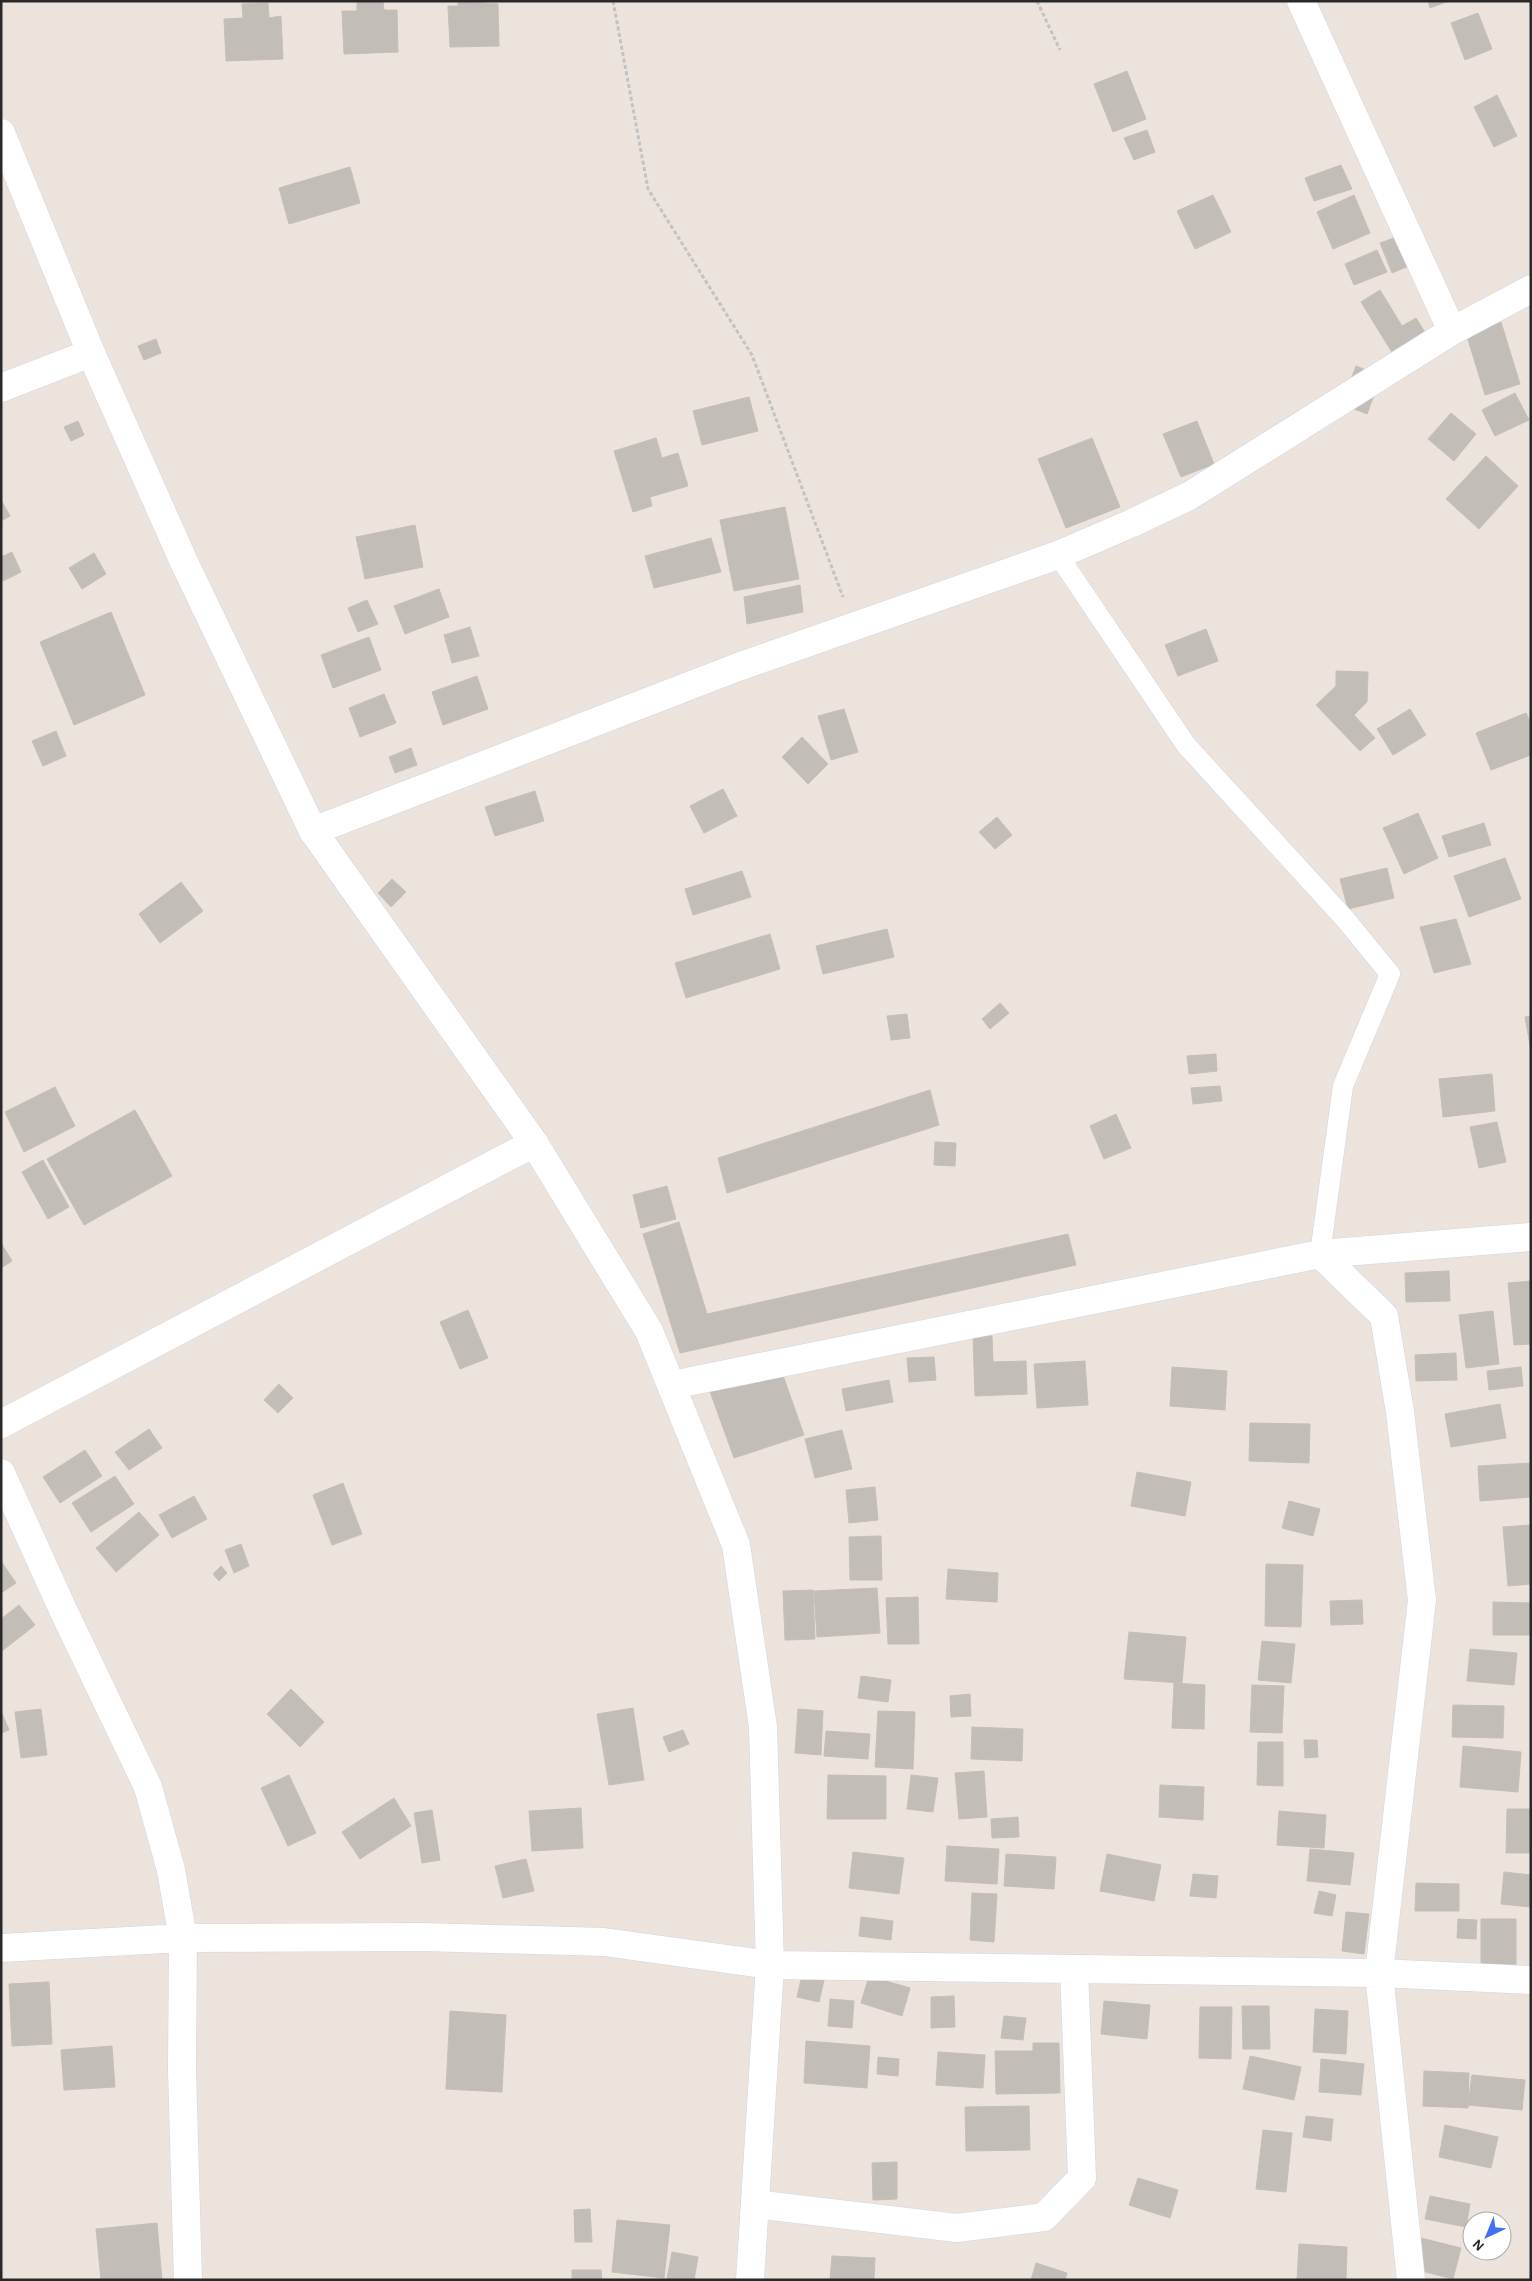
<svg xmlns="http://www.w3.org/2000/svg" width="1532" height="2281" viewBox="0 0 1532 2281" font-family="'Alegreya Sans',sans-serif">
<rect width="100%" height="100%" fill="#ebe3dc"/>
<path fill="#c3bdb8" stroke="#c6bfb6" d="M357,1H383L384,10H397L398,52L344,54L342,11H357Z
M458,1L498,4L499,46L450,47L448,6H458Z
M1428,1H1449L1430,8Z
M268,3L269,18L281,16L283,59L226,61L224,19L243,18L242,4Z
M1478,13L1492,49L1465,60L1451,23Z
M1127,71L1146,119L1113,132L1094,84Z
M1497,95L1517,136L1494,147L1474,107Z
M1147,130L1155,152L1134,160L1124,138Z
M1341,165L1352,189L1314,201L1305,178Z
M350,167L360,203L289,224L279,188Z
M1213,195L1231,232L1195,249L1177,211Z
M1354,195L1370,233L1333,249L1317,212Z
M1400,236L1411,265L1392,273L1380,243Z
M1377,250L1387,272L1354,285L1345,264Z
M1380,290L1402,326L1416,318L1426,334L1393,354L1361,302Z
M1501,322L1520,384L1485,395L1466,333Z
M156,339L161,353L144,360L138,346Z
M1356,366L1381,376L1367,414L1341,404Z
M1515,393L1529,420L1495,436L1482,410Z
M749,397L758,431L702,445L693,411Z
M1451,413L1476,434L1454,461L1428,439Z
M78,421L84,435L71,441L64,427Z
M1197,421L1214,464L1181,477L1163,434Z
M656,438L662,458L678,453L688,486L650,497L652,506L633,512L614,451Z
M1092,438L1120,507L1066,528L1038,459Z
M1486,456L1518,486L1479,529L1446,499Z
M1,500L10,516L1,521Z
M785,507L799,579L734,591L720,520Z
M415,525L423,567L365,579L356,537Z
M711,538L721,572L654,588L645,556Z
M12,552L21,572L3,581L1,557Z
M94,553L106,574L82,589L69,568Z
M800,585L803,612L747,624L744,597Z
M439,589L449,617L405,634L394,606Z
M367,600L378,624L358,632L348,608Z
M111,612L145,695L74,725L40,642Z
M470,627L479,656L452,663L444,635Z
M1206,629L1218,661L1178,676L1165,645Z
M369,637L381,670L333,688L321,655Z
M1336,671L1368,672L1367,702L1354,715L1375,738L1360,751L1316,705L1336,686Z
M477,676L488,709L443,725L432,692Z
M384,694L396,723L360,737L349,708Z
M844,709L858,752L831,760L818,716Z
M1410,709L1426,735L1393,755L1377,729Z
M1526,713L1531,724V755L1491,770L1476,733Z
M56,731L66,756L43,766L32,741Z
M802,737L828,764L808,784L782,757Z
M411,748L417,765L395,773L389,757Z
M723,789L737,816L704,833L690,806Z
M535,791L544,821L495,836L485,807Z
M1418,813L1438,858L1404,874L1383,828Z
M997,817L1012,835L995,849L979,832Z
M1484,823L1491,845L1449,857L1442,836Z
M1505,858L1521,899L1469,917L1454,876Z
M1387,868L1394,898L1348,909L1340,879Z
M742,871L751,897L693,915L685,889Z
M392,879L406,892L391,907L378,893Z
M181,882L203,911L160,943L139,914Z
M1456,919L1471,964L1434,973L1420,927Z
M887,929L894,957L823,974L816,946Z
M770,934L780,969L686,998L675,963Z
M1000,1003L1009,1013L990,1029L982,1019Z
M907,1014L910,1038L891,1040L887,1016Z
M1531,1016V1050L1525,1017Z
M1216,1054L1217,1071L1189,1074L1187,1056Z
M1492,1074L1495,1111L1443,1117L1439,1079Z
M1220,1086L1222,1101L1193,1104L1191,1088Z
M55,1087L75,1126L24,1152L5,1112Z
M930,1090L939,1125L727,1193L718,1158Z
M135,1110L172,1176L84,1225L47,1159Z
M1116,1114L1131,1148L1104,1159L1090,1126Z
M1497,1122L1506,1162L1479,1168L1470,1127Z
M935,1142L956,1143L955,1166L934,1165Z
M43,1160L69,1207L48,1219L22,1172Z
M667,1186L676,1219L641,1228L633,1195Z
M679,1222L707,1314L1068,1234L1076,1265L680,1353L643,1234Z
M1,1243L12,1261L1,1268Z
M1449,1271L1450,1301L1406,1302L1405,1273Z
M1531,1281V1344L1514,1345L1508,1283Z
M468,1310L488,1358L460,1369L440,1322Z
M1493,1311L1499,1364L1466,1368L1459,1315Z
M973,1336H992L993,1362L1026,1361L1027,1394L975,1396Z
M1456,1353L1457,1380L1416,1381L1415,1355Z
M934,1357L936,1380L909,1382L907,1358Z
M1085,1361L1088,1405L1037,1408L1034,1364Z
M780,1367L804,1435L734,1458L708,1386Z
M1172,1367L1227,1371L1225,1410L1170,1406Z
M1521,1367L1523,1386L1489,1390L1487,1371Z
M889,1380L893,1402L846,1411L842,1389Z
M279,1384L293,1398L278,1413L264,1400Z
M1500,1404L1506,1438L1451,1447L1445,1414Z
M1250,1423L1310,1424L1309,1463L1249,1461Z
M149,1429L162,1448L129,1470L115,1452Z
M842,1430L852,1469L815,1478L805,1439Z
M85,1450L102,1476L60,1503L43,1477Z
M1531,1463V1497L1480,1501L1478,1466Z
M1137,1472L1191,1482L1185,1516L1131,1506Z
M115,1476L134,1504L91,1532L72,1503Z
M343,1483L362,1534L332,1545L313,1495Z
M875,1487L878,1520L849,1523L846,1490Z
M194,1496L207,1519L172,1538L159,1515Z
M1289,1501L1320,1509L1313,1536L1282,1528Z
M139,1512L159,1535L116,1572L96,1548Z
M1531,1525V1584L1508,1586L1503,1527Z
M881,1536L882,1580H850L849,1537Z
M241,1544L249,1566L234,1573L225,1550Z
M1,1561L16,1583L1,1593Z
M1266,1564L1303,1565L1301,1627L1265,1626Z
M221,1566L227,1573L219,1581L213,1574Z
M948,1569L998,1573L997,1602L946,1599Z
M877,1588L880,1633L817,1637L814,1591Z
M813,1590L815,1639L785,1640L783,1591Z
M918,1597L919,1644H888L886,1598Z
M1362,1600L1363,1624L1331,1625L1330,1601Z
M1493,1602L1531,1603V1635H1493Z
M19,1605L35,1625L2,1651L1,1619Z
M1129,1632L1186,1637L1182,1683L1124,1679Z
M1262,1641L1295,1644L1291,1683L1258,1680Z
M1470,1649L1517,1653L1514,1685L1467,1681Z
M861,1676L891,1680L888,1702L858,1698Z
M1174,1683L1205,1685L1204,1729L1172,1728Z
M1252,1685L1284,1686L1282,1733L1250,1732Z
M291,1689L324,1722L300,1747L267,1714Z
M970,1694L971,1716L951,1717L950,1696Z
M1453,1705L1504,1706L1503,1738L1452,1737Z
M633,1708L644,1780L609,1785L597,1714Z
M41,1709L47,1755L21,1758L15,1712Z
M798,1709L823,1711L821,1755L795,1753Z
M1,1711L9,1730L1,1733Z
M878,1711L915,1712L913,1769L875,1767Z
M972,1727L1023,1729L1022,1761L971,1759Z
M683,1730L689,1744L669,1752L663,1737Z
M826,1731L870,1734L868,1759L824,1756Z
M1304,1740H1317L1318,1757L1305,1758Z
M1258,1742H1283V1786L1257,1785Z
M1463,1746L1521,1752L1518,1792L1460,1787Z
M984,1771L987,1817L959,1819L955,1773Z
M289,1775L316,1833L288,1846L261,1788Z
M828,1775L886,1776V1819H827Z
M911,1775L938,1778L933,1812L907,1809Z
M1160,1785L1204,1787L1203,1820L1159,1817Z
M394,1798L411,1826L360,1859L342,1832Z
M581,1808L583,1848L532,1851L529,1811Z
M1507,1809H1531V1853H1506Z
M432,1810L440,1860L422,1863L414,1813Z
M1279,1811L1326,1815L1324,1848L1277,1845Z
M1018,1817L1019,1837L992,1838L991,1819Z
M947,1846L999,1849L997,1884L945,1881Z
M1310,1849L1354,1853L1350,1885L1307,1881Z
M853,1852L904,1858L899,1894L849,1888Z
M1006,1854L1056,1857L1054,1889L1004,1886Z
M1107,1854L1161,1865L1154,1901L1100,1891Z
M526,1859L534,1891L503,1898L495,1866Z
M1504,1872L1531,1875V1907L1501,1904Z
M1193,1874L1218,1876L1216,1898L1190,1896Z
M1416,1883L1459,1884V1911H1415Z
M1319,1891L1336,1895L1332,1916L1314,1913Z
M972,1893L997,1894L994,1942L970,1940Z
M1346,1912L1369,1914L1364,1954L1342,1951Z
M861,1917L893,1921L891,1940L859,1936Z
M1458,1919L1477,1920L1476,1939L1457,1938Z
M1481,1919H1516V1965H1481Z
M803,1971L825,1976L819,2002L797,1997Z
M869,1976L910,1988L902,2016L861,2003Z
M49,1982L52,2044L12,2046L9,1984Z
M954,1996L955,2027L931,2028V1997Z
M830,1999L854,2001L852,2028L828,2026Z
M1104,2001L1150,2005L1147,2039L1101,2034Z
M1242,2006H1269L1270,2049H1243Z
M1200,2007H1232L1231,2059L1199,2058Z
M1315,2009L1348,2011L1346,2054L1313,2052Z
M450,2011L506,2015L502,2092L446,2089Z
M1004,2016L1026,2018L1023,2040L1001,2038Z
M806,2041L870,2046L867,2088L804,2083Z
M1033,2043H1059L1060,2093L996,2094L995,2051H1033Z
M112,2046L115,2087L64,2090L61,2050Z
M938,2052L985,2055L983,2088L936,2085Z
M1250,2056L1301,2067L1294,2100L1243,2089Z
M878,2057L899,2059L898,2076L877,2074Z
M1321,2059L1364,2064L1361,2095L1319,2092Z
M1424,2071L1469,2073L1468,2108L1423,2106Z
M1472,2075L1525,2080L1522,2110L1468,2105Z
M1029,2106L1030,2150L966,2151L965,2107Z
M1306,2116L1333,2119L1331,2141L1303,2137Z
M1445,2125L1498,2137L1491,2168L1439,2157Z
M1263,2130L1292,2133L1286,2192L1256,2189Z
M897,2162V2199L873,2200L872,2163Z
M1138,2178L1178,2190L1170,2218L1129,2205Z
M1430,2196L1470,2204L1466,2227L1425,2219Z
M590,2209L592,2242H575L574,2210Z
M617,2220L670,2225L664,2278L612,2272Z
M157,2223L162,2280H101L96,2229Z
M1421,2238L1461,2248L1453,2279L1414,2269Z
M1299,2244L1347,2247L1346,2280H1297Z
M672,2252L698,2257L694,2280L667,2279Z
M832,2256L875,2258L874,2280H830Z
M1036,2263L1067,2273L1065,2280H1031Z
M572,2270H601L602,2280H572Z"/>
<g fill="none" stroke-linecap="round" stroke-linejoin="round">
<g stroke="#d1d6e2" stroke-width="21">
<path id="service" d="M1058,555L1186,745L1346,920L1390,974L1343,1086L1320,1254"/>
</g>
<g stroke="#d1d6e2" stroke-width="29">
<path id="minor" d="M1301,1L1452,331
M1,388L91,353
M313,831L738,667L1058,555L1132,523L1189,496L1452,331L1531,289
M1320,1254L1384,1316L1400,1412L1422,1600L1379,1973L1411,2280
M672,1385L1320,1254L1531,1237
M1,1424L534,1143
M1,1473L64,1612L148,1787L171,1870L183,1938L182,2070L188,2280
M1,1948L183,1938L423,1937L604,1942L770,1965L1379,1973L1531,1980
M755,2204L957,2228L1044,2217L1082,2178L1074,1969"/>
</g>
<g stroke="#d1d6e2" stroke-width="29">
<path id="tertiary" d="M1,133L91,353L184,562L313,831L534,1143L649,1331L736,1545L763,1727L770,1965L750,2280"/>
</g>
<path stroke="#c3c3c3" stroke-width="3" stroke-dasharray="4 2.5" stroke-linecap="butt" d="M613,1L648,189L752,355L843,597
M1037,1L1060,50"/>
<use href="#service" stroke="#fff" stroke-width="20"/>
<use href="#minor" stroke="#fff" stroke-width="28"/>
<use href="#tertiary" stroke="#fff" stroke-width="28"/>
</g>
<rect width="1532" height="2281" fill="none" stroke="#292929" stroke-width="5"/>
<g transform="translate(1487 2236) rotate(224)"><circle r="24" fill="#ffffff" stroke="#a9a9a9"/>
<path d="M0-4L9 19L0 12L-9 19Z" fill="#4271f2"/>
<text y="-8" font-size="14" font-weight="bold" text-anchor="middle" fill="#292929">N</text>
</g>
</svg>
